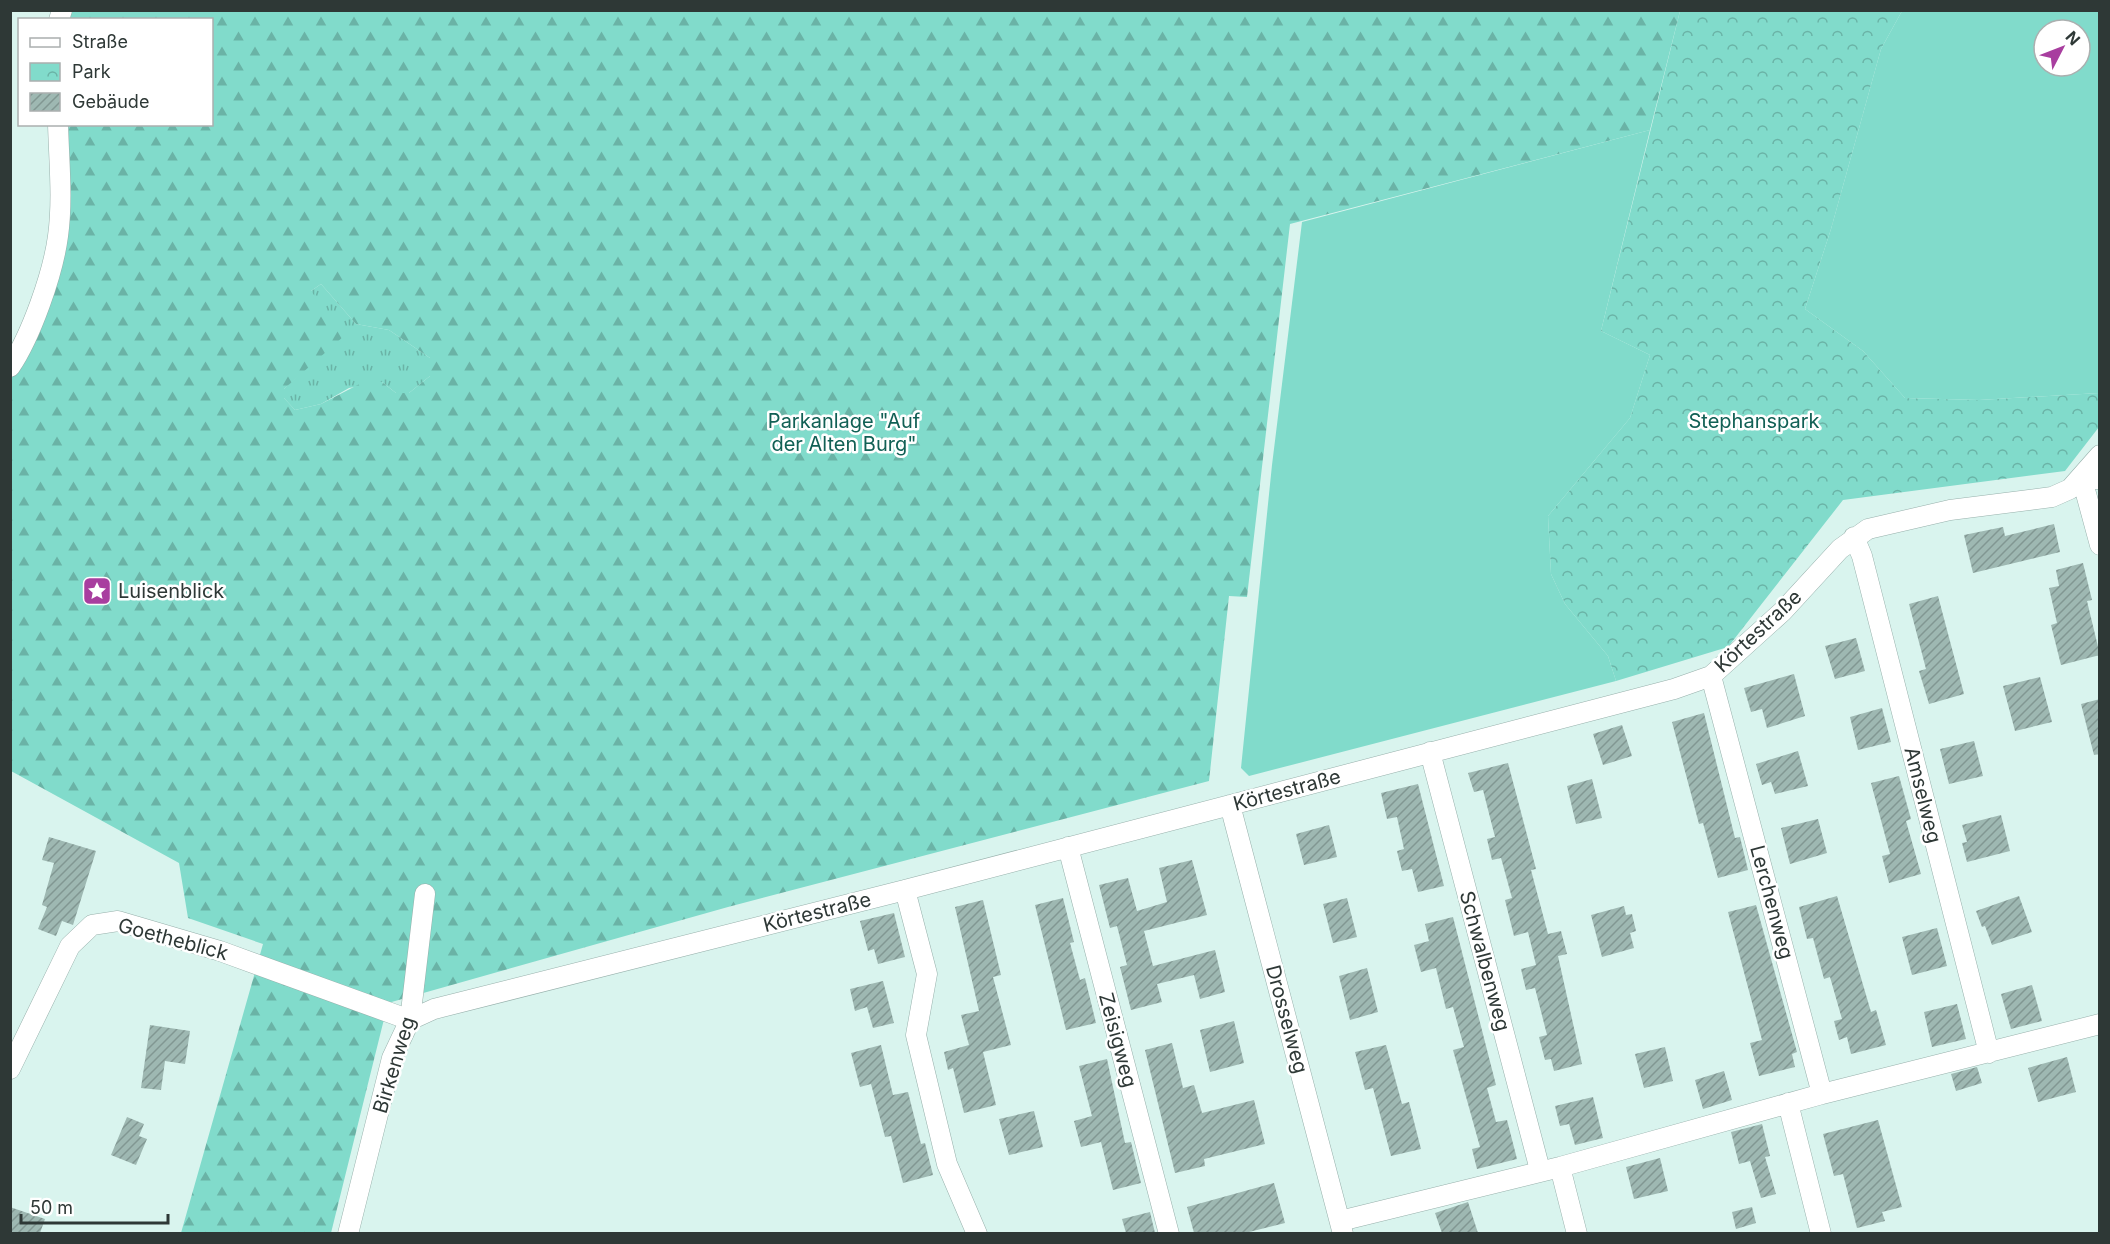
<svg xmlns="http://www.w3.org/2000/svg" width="2110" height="1244" viewBox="0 0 2110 1244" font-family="Inter,sans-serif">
<defs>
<pattern id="grass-tufts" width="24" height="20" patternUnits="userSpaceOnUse" patternTransform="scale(1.5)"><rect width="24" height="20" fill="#81dbcb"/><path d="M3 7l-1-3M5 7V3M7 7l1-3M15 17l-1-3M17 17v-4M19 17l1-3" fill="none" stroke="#6ab3a6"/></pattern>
<pattern id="forest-firs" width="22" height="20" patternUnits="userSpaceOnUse" patternTransform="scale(1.5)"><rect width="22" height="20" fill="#81dbcb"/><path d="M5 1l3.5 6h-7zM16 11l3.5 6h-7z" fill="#6ab3a6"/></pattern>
<pattern id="park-crowns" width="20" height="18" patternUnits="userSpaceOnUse" patternTransform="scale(1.5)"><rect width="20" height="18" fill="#81dbcb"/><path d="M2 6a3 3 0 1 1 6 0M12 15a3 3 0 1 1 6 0" fill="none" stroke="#6ab3a6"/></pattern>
<pattern id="building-hatch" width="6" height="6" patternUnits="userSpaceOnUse" patternTransform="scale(1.5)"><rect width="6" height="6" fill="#9eb8b2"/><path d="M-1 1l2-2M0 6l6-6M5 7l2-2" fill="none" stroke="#819792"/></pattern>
</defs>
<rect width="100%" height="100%" fill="#d9f4ee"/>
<path fill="url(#grass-tufts)" d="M321,284L356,324L389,330L430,358V376L409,393H396L382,382L349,388L321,404L295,410L284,398V389L310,364L311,291Z"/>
<path fill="url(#forest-firs)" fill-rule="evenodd" d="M71,11H1680L1650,130L1290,224L1247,597L1229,596L1209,781L728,907L388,1003L331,1233H181L263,944L188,918L179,863L11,771V378L29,349L51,286L66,125L212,124V20L68,19ZM321,284L356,324L389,330L430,358V376L409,393H396L382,382L371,378L321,404L295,410L284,398V389L344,336L311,291Z"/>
<path fill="url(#park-crowns)" d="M1680,11H1902L1881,49L1831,229L1805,309L1863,351L1905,398L1979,400L2099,393V427L2065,471L1843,500L1728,647L1616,681L1608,656L1565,604L1551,574L1548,516L1630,418L1650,355L1601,331Z"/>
<path fill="#81dbcb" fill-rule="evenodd" d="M1902,11H2099V393L1979,400L1905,398L1863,351L1805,309L1831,229L1881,49ZM2044,30H2080V66H2044Z
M1650,130L1601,331L1650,355L1630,418L1548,516L1551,574L1565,604L1608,656L1616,681L1249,776L1241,768L1272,465L1302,222Z"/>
<path fill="url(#building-hatch)" d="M2054,524L2060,552L1973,573L1964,535L2003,527L2005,536Z
M2083,563L2092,600L2087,601L2100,655L2061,665L2051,625L2057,623L2049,588L2059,586L2056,570Z
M1938,596L1964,694L1929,704L1919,671L1926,669L1909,604Z
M1856,638L1865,671L1835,679L1825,646Z
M1794,674L1805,716L1767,728L1762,709L1751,712L1744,688Z
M2040,677L2052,722L2015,731L2003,686Z
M2100,699V754L2094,755L2081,704Z
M1882,708L1891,742L1858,750L1850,717Z
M1704,713L1735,838L1740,837L1748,870L1718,878L1703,823L1699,824L1672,722Z
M1622,725L1632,756L1603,765L1593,734Z
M1974,741L1983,776L1949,784L1940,749Z
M1798,751L1808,786L1775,794L1771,782L1762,785L1756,764Z
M1508,763L1536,869L1531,870L1548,934L1561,931L1567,954L1558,956L1582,1064L1554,1071L1551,1059L1545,1060L1539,1037L1547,1035L1535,988L1526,990L1521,969L1536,965L1528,932L1514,936L1505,900L1512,898L1501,858L1492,860L1487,839L1495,837L1483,790L1474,792L1468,773Z
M1899,776L1911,819L1906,821L1921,874L1889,883L1882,856L1890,854L1871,783Z
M1592,779L1602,818L1576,824L1567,786Z
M1418,784L1444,886L1418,892L1412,869L1402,871L1397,851L1404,849L1397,817L1387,819L1381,793Z
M2001,815L2010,851L1967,862L1962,843L1967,842L1962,825Z
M1818,819L1827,853L1790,864L1781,828Z
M1329,825L1337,857L1304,865L1296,834Z
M49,837L96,851L73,925L62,921L56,936L38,929L47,907L42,905L54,863L42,860Z
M1192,860L1207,915L1144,931L1153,966L1215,950L1225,992L1200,999L1194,975L1157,984L1162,1002L1131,1010L1120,967L1127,965L1117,926L1110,928L1099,885L1128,878L1137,911L1167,902L1159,868Z
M1837,896L1871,1012L1876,1010L1886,1045L1851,1054L1847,1037L1839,1040L1834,1021L1842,1019L1830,977L1824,979L1813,938L1807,939L1799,907Z
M2019,896L2032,932L1992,945L1985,926L1982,927L1976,911Z
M1063,898L1074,942L1070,943L1080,980L1085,978L1096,1023L1066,1030L1035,905Z
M1347,898L1357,937L1333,943L1323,904Z
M983,900L1001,975L993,977L1011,1045L983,1052L996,1105L964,1113L953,1068L948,1070L944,1052L969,1045L961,1015L979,1011L955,907Z
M1756,905L1797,1052L1792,1054L1795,1067L1759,1076L1750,1043L1762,1040L1728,912Z
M1624,906L1626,915L1632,914L1636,931L1630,933L1634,948L1602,957L1591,915Z
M894,913L905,957L878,964L874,949L868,951L860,921Z
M1453,917L1496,1085L1487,1088L1496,1122L1507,1120L1517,1159L1477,1169L1472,1149L1480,1147L1453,1050L1464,1047L1453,1007L1446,1009L1436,968L1421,972L1414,945L1429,941L1425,924Z
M1937,928L1947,966L1912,975L1902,937Z
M1367,968L1378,1012L1350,1020L1339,976Z
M883,981L894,1023L873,1028L867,1007L855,1011L850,989Z
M2032,985L2042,1021L2011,1029L2001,994Z
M1957,1004L1966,1039L1932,1047L1924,1012Z
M1234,1021L1244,1063L1210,1072L1200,1030Z
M150,1025L190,1031L185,1064L165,1061L161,1090L141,1088Z
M1172,1043L1183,1088L1194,1085L1202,1113L1254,1100L1265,1144L1204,1159L1205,1166L1175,1173L1145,1050Z
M881,1045L893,1095L908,1092L921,1144L925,1143L933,1175L903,1183L891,1136L885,1137L871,1084L860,1087L851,1053Z
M1386,1045L1402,1104L1409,1102L1421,1149L1391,1156L1373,1088L1365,1090L1355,1052Z
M1665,1047L1673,1081L1644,1088L1635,1054Z
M2067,1057L2076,1092L2038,1102L2028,1068Z
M1107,1059L1125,1143L1131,1142L1141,1183L1113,1190L1101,1142L1081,1147L1074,1121L1092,1116L1079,1066Z
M1977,1067L1982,1083L1956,1091L1951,1074Z
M1724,1071L1732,1100L1703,1109L1695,1080Z
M1593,1097L1603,1138L1575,1145L1569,1124L1560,1126L1555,1106Z
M1034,1111L1043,1147L1009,1155L999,1119Z
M127,1117L144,1124L139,1136L147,1139L136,1165L111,1155Z
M1878,1120L1902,1207L1882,1212L1885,1221L1857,1228L1843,1174L1834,1176L1823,1134Z
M1762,1124L1770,1156L1765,1157L1776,1194L1761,1198L1750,1161L1739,1164L1731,1132Z
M1660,1158L1668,1191L1634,1199L1626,1167Z
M1274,1183L1285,1223L1245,1233H1194L1187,1207Z
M1468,1202L1478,1233H1442L1435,1213Z
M10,1207L45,1219L40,1233H10Z
M1752,1207L1756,1223L1736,1229L1732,1212Z
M1150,1212L1155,1233H1126L1122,1219Z"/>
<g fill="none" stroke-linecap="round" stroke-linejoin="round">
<g stroke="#97b0ab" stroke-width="21">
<path id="minor" d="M59,20L62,10
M10,367C31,336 53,274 58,236C63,200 59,161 58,124
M2100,479H2082L2100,545
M1854,537L1862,556L1989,1053
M1711,676L1822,1094
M1430,752L1540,1170
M1230,805L1343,1234
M1068,847L1169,1234
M905,890L927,974L916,1035L947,1164L977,1234
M10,1069L70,946L92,925L118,921L220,951L410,1020L434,1009L905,890L1674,689L1711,676L1783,611L1840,549L1868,529L1950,510L2052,497L2070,489L2100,455
M1788,1103L1821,1234
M1560,1167L1577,1234
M1340,1221L1560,1167L1822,1094L2100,1024
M348,1234L392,1058L410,1020L425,894"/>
</g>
<use href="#minor" stroke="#fff" stroke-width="20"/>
</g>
<defs>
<g id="sight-square" transform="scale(1.5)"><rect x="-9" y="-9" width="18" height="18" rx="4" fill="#a83e9f" stroke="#fff"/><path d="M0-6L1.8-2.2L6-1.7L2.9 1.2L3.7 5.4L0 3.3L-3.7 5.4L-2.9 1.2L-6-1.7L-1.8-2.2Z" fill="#fff"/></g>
</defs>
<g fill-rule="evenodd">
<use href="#sight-square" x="97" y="591"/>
</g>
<g text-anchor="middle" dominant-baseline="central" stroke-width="5" stroke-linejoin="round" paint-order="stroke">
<g font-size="20" fill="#116055" stroke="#fff">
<text x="844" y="421">Parkanlage "Auf<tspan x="844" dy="23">der Alten Burg"</tspan></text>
<text x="1754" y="421">Stephanspark</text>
</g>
<g font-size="20" fill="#2e3836" stroke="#fff" text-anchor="start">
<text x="118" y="591">Luisenblick</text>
</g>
<g font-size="20" fill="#2e3836" stroke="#fff">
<text transform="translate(1758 631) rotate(-43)">Körtestraße</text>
<text transform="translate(1287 790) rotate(-15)">Körtestraße</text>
<text transform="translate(1923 795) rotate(76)">Amselweg</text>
<text transform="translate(1772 902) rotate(75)">Lerchenweg</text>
<text transform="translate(817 912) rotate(-14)">Körtestraße</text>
<text transform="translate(173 939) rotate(15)">Goetheblick</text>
<text transform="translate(1485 961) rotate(75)">Schwalbenweg</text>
<text transform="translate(1287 1019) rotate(75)">Drosselweg</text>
<text transform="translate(1118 1040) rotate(75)">Zeisigweg</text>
<text transform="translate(394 1065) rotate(-73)">Birkenweg</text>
</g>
</g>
<rect width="2110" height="1244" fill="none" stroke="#2e3836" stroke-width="24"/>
<rect x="18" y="18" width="195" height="108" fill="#ffffff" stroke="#abafaf" stroke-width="1.5"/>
<rect x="30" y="38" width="30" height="9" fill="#ffffff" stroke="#abafaf" stroke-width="1.5"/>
<text x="72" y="48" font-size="18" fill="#2e3836">Straße</text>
<rect x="30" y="63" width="30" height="18" fill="url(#park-crowns)" stroke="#abafaf" stroke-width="1.5"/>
<text x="72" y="78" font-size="18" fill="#2e3836">Park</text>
<rect x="30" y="93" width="30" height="18" fill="url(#building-hatch)" stroke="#abafaf" stroke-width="1.5"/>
<text x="72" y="108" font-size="18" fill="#2e3836">Gebäude</text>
<g transform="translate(2062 48) rotate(48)"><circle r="28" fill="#ffffff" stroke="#abafaf" stroke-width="1.5"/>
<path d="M0-4.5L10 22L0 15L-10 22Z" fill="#a83e9f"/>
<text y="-9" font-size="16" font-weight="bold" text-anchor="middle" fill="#2e3836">N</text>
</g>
<path d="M21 1214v9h147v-9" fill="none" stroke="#2e3836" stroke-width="3"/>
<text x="30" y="1214" font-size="18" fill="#2e3836" stroke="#ffffff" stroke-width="4.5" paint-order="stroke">50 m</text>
</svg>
